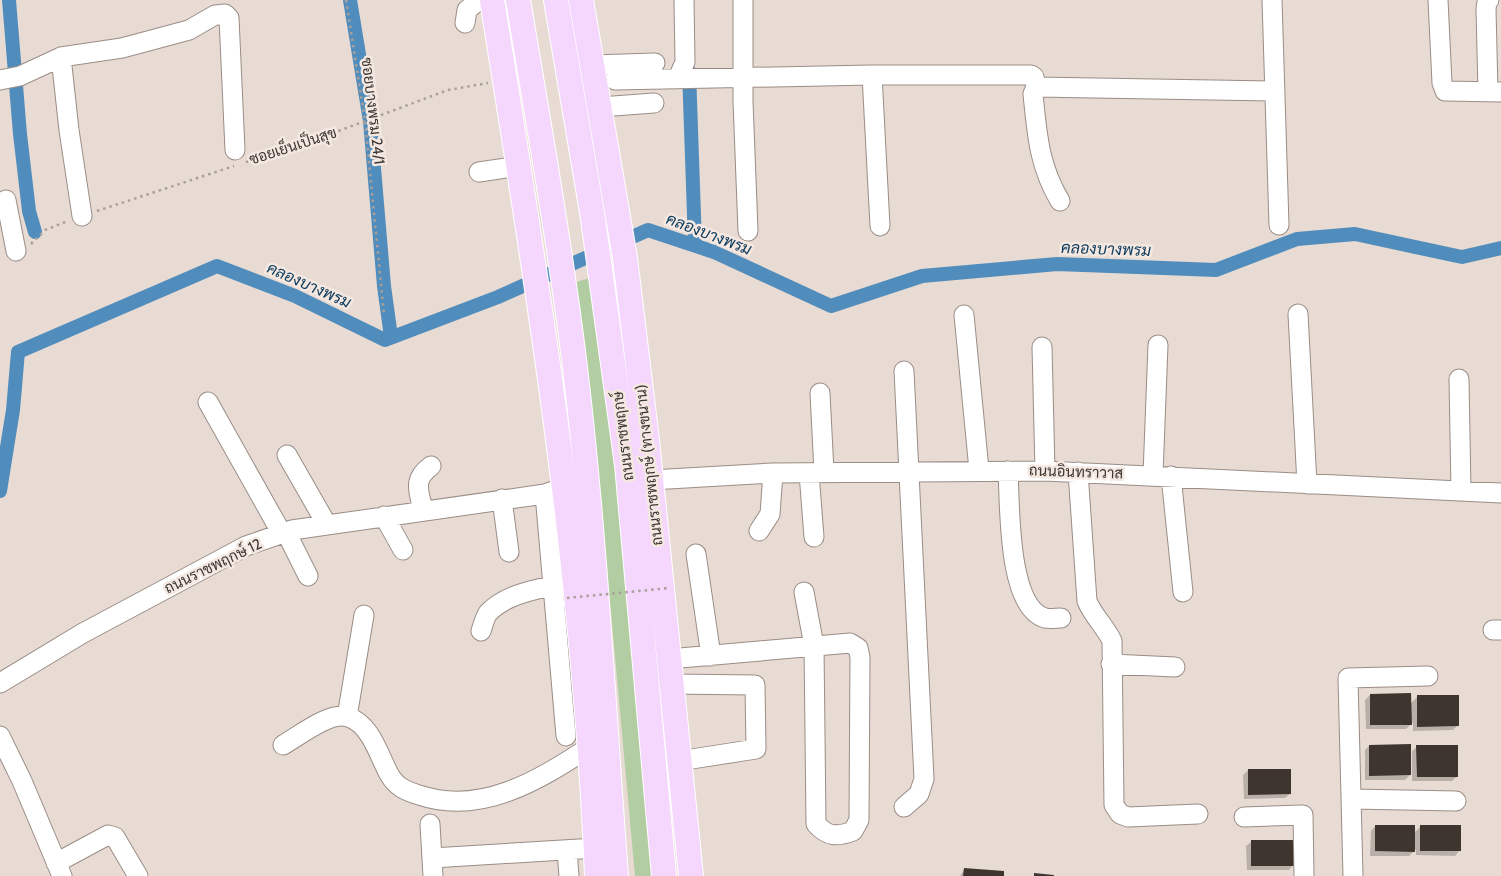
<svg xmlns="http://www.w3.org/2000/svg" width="1501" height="876" viewBox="0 0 1501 876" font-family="Cabin,Sarabun,sans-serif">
<rect width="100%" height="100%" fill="#e8dbd4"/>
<path fill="#b3cda3" d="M590,278L619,501L652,876H635L593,414L576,282Z"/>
<path fill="#0003" d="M1370,695L1410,704L1417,697L1457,726L1453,730L1413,731V722L1406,729H1366L1365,700Z
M1369,746L1410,775L1405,780H1365V750Z
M1417,747L1457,776L1452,781H1412V751Z
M1248,770L1290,794L1285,798L1244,799L1243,775Z
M1375,826L1414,833L1421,826L1459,851L1455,856L1416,855V849L1409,856H1370L1371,831Z
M1251,842L1293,865L1289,870H1247L1246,846Z
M964,870L1003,876H960Z"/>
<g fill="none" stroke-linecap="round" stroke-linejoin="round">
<path stroke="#518dbc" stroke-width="14" d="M9,0L20,134L29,211L35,232
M350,0L370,121L384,286L391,337
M689,71L695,244
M0,491L13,410L18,352L217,266L295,296L385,340L498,297L648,230L714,252L831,306L922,276L1057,264L1216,270L1297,239L1355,234L1462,257L1501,248"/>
</g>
<path fill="#3f352f" d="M1411,693L1412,725H1370V694Z
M1417,695H1459V726L1417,727Z
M1411,744V775L1369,776V745Z
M1416,745H1458V777H1417Z
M1248,769H1291V794L1248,795Z
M1375,825H1415V852L1375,851Z
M1420,825H1461V851H1420Z
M1251,840H1294L1295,866H1251Z
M964,868L1004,871V876H963Z
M1034,873L1054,875V876H1034Z"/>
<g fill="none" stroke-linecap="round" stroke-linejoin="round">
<g stroke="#998d86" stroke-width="21">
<path id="minor" d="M743,0V101L748,231
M1272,0L1279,225
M1438,0L1442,83L1445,91L1501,92
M465,23L467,10L479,0
M61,57L69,130L82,216
M592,65L655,63
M872,75H1031L1034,77L1036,87
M678,78L685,62L684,0
M0,80L20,76L61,57L122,48L189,30L215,15L225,14L229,18L235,150
M615,80L872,75L880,226
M1488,92L1486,9L1487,2L1489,0
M600,107L654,103
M479,172L519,166
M6,200L16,251
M1060,201C1039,166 1037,134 1033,94L1036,87L1275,91
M1298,314L1307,484
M964,315L979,470
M1042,347L1045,471
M904,371L924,779L919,794L904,807
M1459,379L1461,491
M820,393L824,472
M208,402L282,534
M287,455L327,525
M1008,471C1010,503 1007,607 1045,618C1049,619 1056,618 1061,618
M1078,472L1087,601C1093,616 1105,626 1112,641L1114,805L1120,814L1128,817L1198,814
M809,473L814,537
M1153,475L1158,345
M1171,476L1183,592
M651,480L773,473L1045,471L1501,493
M545,494L566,736
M502,499L509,552
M423,510C419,491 412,480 431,466
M384,516L403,550
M759,531L770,514L773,473
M286,532L308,576
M696,554L711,656
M1493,630H1501
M481,631C483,625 485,617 488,613C505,595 533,590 555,585
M669,659L850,643L858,648L860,657L859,820L853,831C837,837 828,837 816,824L814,646L804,592
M1111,664L1175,667
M0,683L83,633L246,546L292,530L545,494L565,487
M671,684L755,685L756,749L679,761
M347,717L364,615
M0,736L22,781L62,876
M283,745C299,736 330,711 348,717C371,724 379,756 389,774C396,787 406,791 419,795C481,816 539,780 588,748
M1352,799L1456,801
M1244,817L1303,815L1304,876
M430,824L433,876
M567,850L569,876
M432,858L596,848
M56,863L108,835L115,837L138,876
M1353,876L1348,678L1428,676"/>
</g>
<g stroke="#fff" stroke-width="26">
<path id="major" d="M492,0C539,291 585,581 597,876
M518,0C538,120 559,239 574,359C595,531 603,704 616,876
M556,0L592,212L627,465L664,876
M581,0L625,258L647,440L691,876"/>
</g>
<path stroke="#aaa09b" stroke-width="2.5" stroke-dasharray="2.5 4" stroke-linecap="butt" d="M346,0L365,121L384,315
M246,162L301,145L448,90L488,83
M97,211L234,166
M31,244L45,230L68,221"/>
<use href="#minor" stroke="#fff" stroke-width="19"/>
<use href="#major" stroke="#f5d7fe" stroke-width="24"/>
<path stroke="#aaa09b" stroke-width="2.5" stroke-dasharray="2.5 4" stroke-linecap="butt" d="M567,598L669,588"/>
</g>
<g text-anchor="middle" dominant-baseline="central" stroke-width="5" stroke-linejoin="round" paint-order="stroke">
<g font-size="15" fill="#3c3734" stroke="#f5e8e1">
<text transform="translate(373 111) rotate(83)">ซอยบางพรม 24/1</text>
<text transform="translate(293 146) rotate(-18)">ซอยเย็นเป็นสุข</text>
<text transform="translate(623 436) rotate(-97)">ถนนราชพฤกษ์</text>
<text transform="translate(649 465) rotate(-96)">ถนนราชพฤกษ์ (ทางขนาน)</text>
<text transform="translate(1076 472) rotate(2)">ถนนอินทราวาส</text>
<text transform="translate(213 566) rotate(-26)">ถนนราชพฤกษ์ 12</text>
</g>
<g font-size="16" font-style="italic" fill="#103f60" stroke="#f5e8e1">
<text transform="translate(709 234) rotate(21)">คลองบางพรม</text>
<text transform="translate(1106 249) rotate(2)">คลองบางพรม</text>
<text transform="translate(309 285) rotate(24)">คลองบางพรม</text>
</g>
</g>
</svg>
